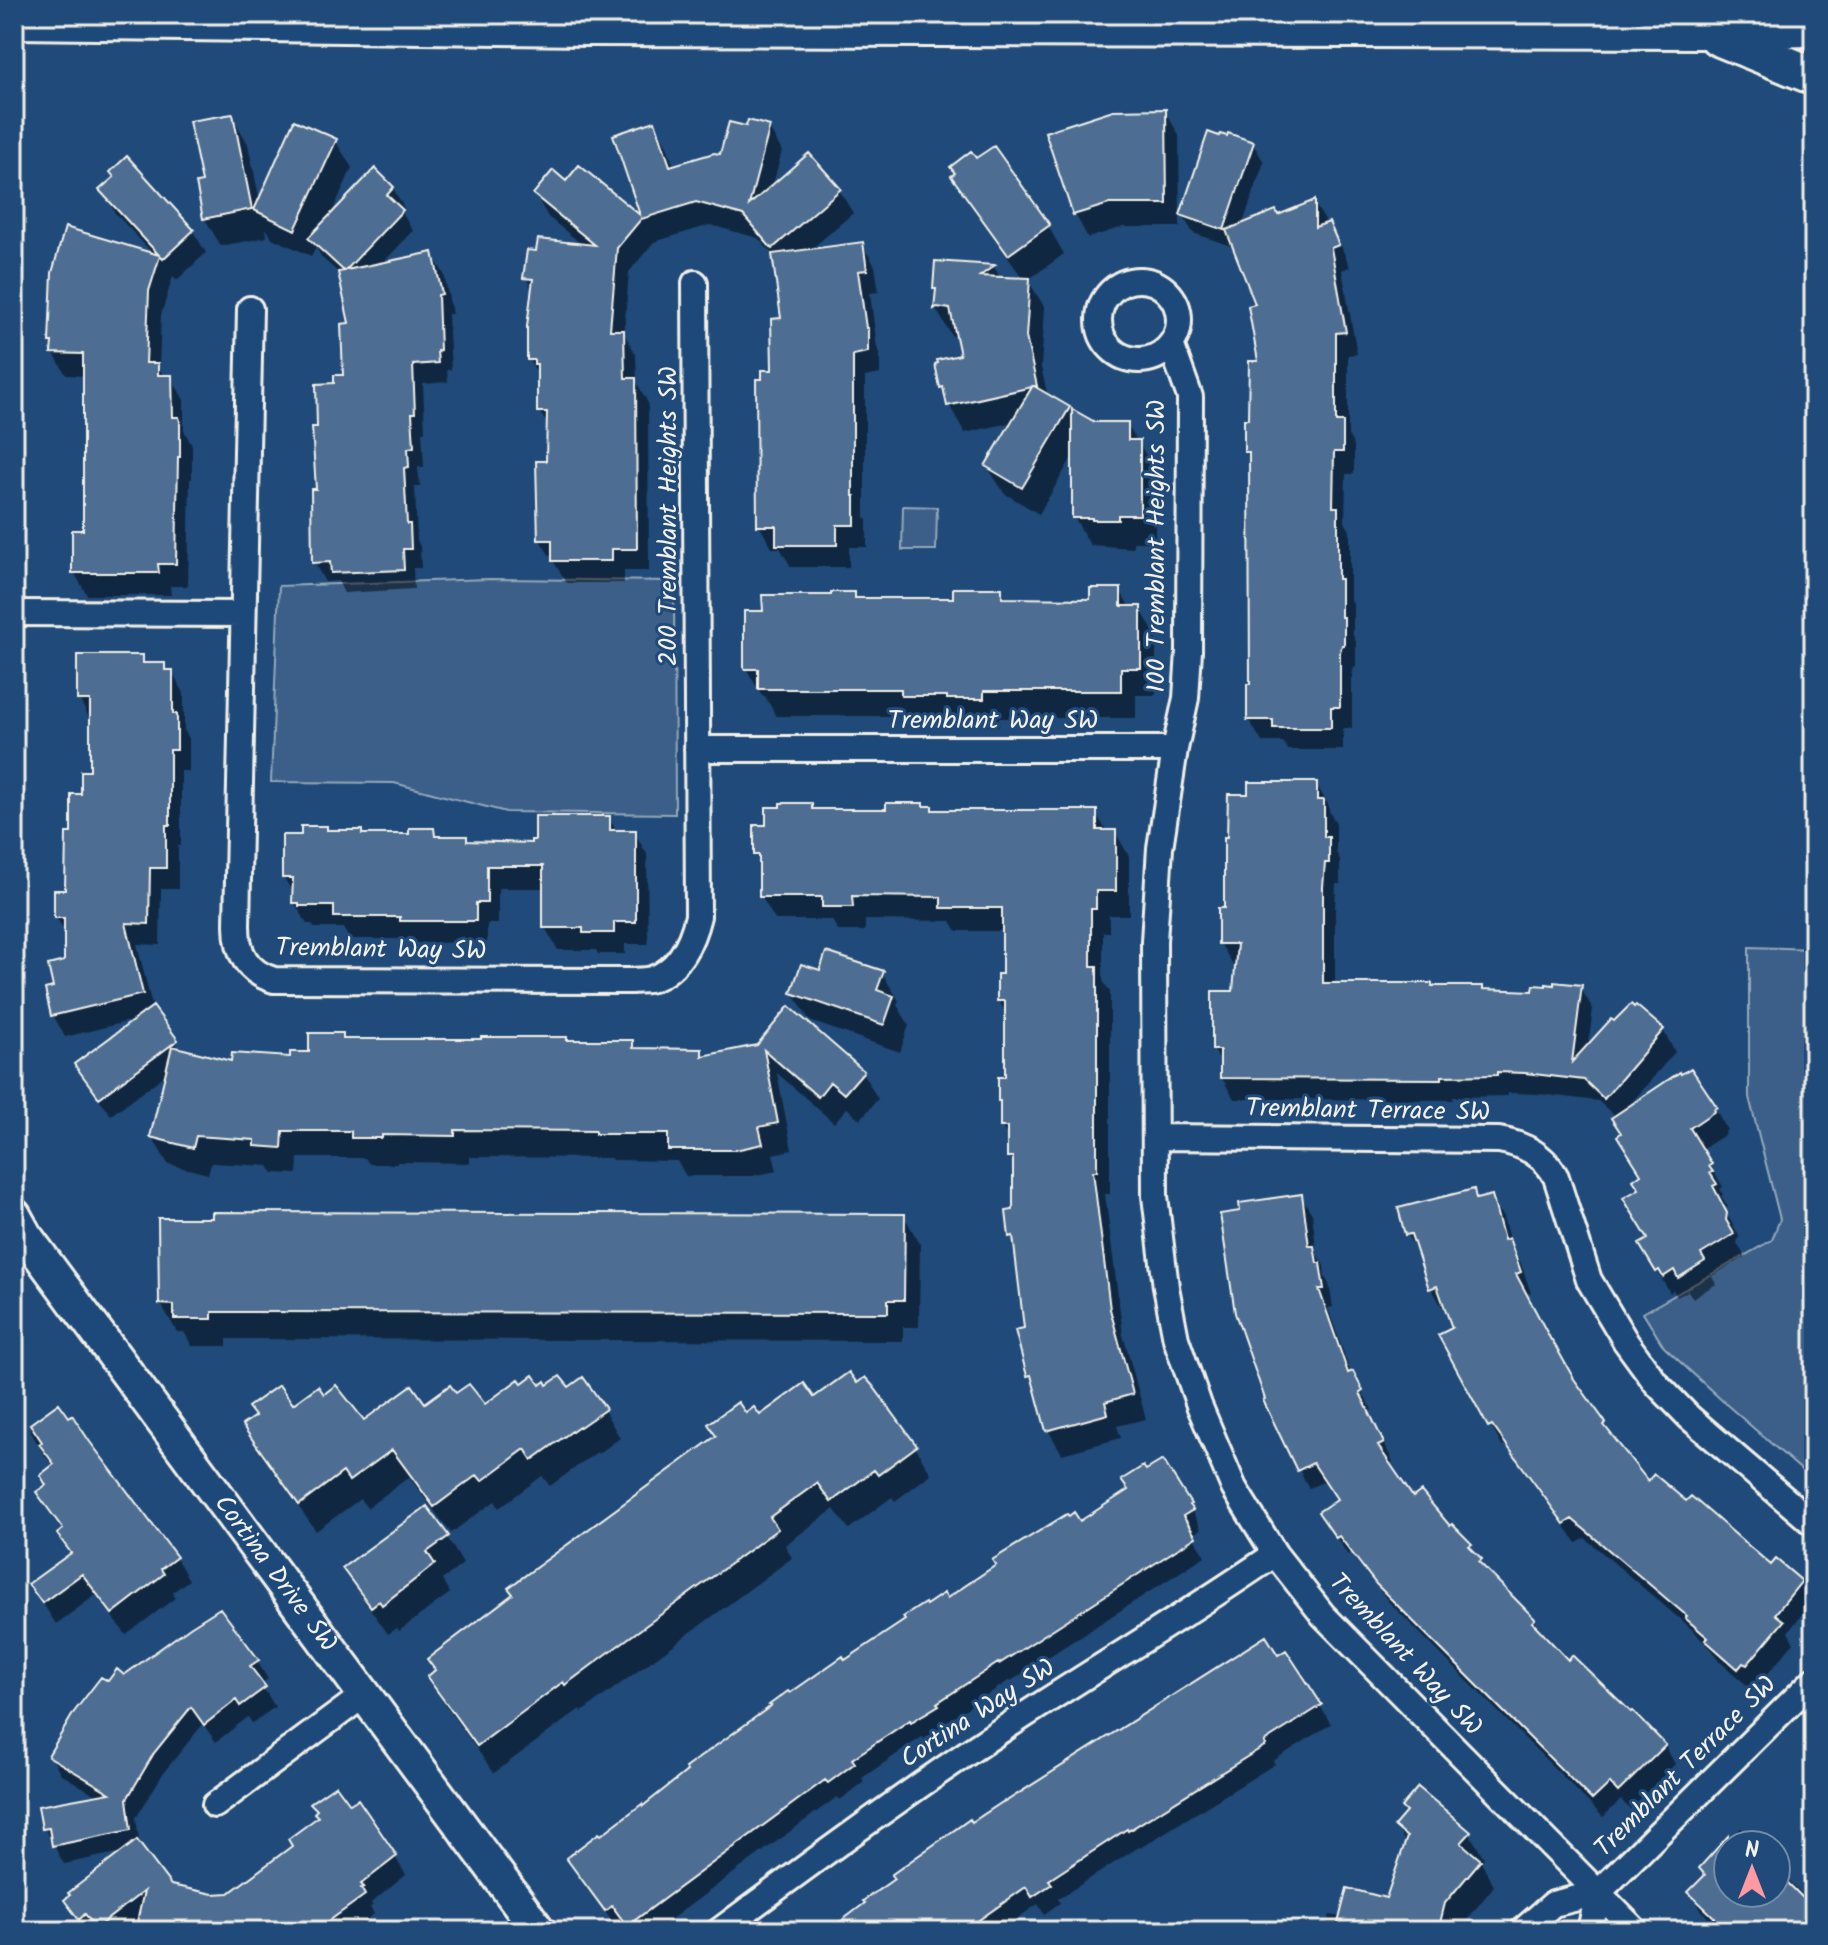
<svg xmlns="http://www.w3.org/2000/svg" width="1828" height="1945" viewBox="0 0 1828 1945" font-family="Kalam,sans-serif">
<rect width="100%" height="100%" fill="#1f4a7a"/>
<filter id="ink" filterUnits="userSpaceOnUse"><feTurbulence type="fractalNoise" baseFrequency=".0125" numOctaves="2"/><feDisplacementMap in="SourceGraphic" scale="16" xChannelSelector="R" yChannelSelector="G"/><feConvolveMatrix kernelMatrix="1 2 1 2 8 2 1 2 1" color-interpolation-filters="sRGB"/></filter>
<g filter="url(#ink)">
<path fill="#3a5f88" stroke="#97a8b8" stroke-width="2" d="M903,506L937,507L936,550H902Z
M489,579L674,581L675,814L506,812L394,783L271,782L279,586Z
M1749,947L1814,949V1481L1727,1405L1664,1347L1643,1313L1772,1240L1780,1219L1749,1097Z"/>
<path fill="#0007" d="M1165,111L1179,135L1180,227H1123L1088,238L1075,214Z
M232,116L248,144L260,201L335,140L352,168L329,219L393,188L404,208L401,211L413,231L381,265L432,255L444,274L452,314H448L451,370H447L448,382L423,384L425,432H422L424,467H418L420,487H415L417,540L420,546L421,568H413L414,589L344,593L338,581L325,582L314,562L320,429L345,377L351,325L341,275L322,258L316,247L311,256L272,238L266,228L267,237L221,246L205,219L204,184Z
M654,123L667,146L674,167L721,157L747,129L769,128L782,151L772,188L839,190L853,213L809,251L862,244L875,266L879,292L870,293L877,348L880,353V374L865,377V517L867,520V547H849V567H791L780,548H772L759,525L764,380L774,372L783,320L774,256L758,238L710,225L654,242L629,272L624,333L636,355L637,383L648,403L649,571H624V583H567L540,540L548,463L549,427L539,411V377L529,359L533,291L526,278L584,246L548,217L535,194L566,183L580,167L644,221L616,136Z
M1253,144L1264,162L1242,226L1278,217L1314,203L1341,246L1350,267L1342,270L1357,354L1348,355V435L1354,446V474H1346L1345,522L1350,531V598L1353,603V635L1356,642V667H1354L1352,676V728H1343V750H1288L1283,742H1262L1249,720L1252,686L1251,461L1246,452L1260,363L1257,306L1234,247L1193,233L1182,214Z
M954,177L1048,226L1064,254L1028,280L1045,308L1041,367L1048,397L1068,409L1074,419L1095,424H1127L1155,470V542H1133V548L1090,545L1074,517V454L1039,514L1004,493L987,466L1013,422L965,433L949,405L942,387L962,356L958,335L952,336L936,309L938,293L935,289L937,263L994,267L1001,279L1024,280L970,204Z
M102,190L193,231L206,253L177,280L173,276L161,315L159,368L164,377H171L184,400V430L192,446V479H190L188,586H170L171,595H87L74,572L85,532V376L66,375L53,352L54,347L51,342L154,255L115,213Z
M1001,590L1006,600L1092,601L1120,590L1130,608H1140L1156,636V695H1136V718H999V726H965L964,724H919L914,716H776L765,696H762L746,668L765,613L833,597L854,594L857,600H955Z
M141,657L146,665H164L167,672H172L184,693V730L189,738V771H181V846H178V889H161L160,945L137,944L153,1010L181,1050L233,1063L292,1059L311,1054L342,1035L345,1041L632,1042L636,1050L701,1051L705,1057L758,1047L862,1072L878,1099L860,1120L847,1108L834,1123L777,1073L792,1150L773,1154L777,1171L752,1176H686L677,1161L612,1160L611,1158L470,1157V1163L397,1162V1164H369L365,1158H298L297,1174L273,1173L269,1166L211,1163L208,1174L168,1164L152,1137L168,1073L111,1115L87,1083L77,1065L138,1019L65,1037L53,1015L55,989L66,963V934L56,917L67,892L73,835L83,796L92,773L91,721L79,699Z
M1316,784L1329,806V811L1336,823V852L1340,860V884H1336L1335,910V985L1535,993L1580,987L1593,1009L1588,1047L1663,1030L1675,1052L1626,1109L1715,1108L1727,1130L1725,1132L1726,1134L1701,1150L1723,1187L1720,1189L1723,1195L1721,1196L1728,1207L1724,1209L1739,1236L1737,1243L1745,1257L1712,1276L1716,1284L1693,1298L1688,1291L1677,1297L1673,1290L1670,1293L1642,1245L1650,1240L1641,1190L1643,1176L1616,1117L1598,1101L1539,1094L1508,1093V1096L1453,1097V1100L1234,1099L1222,1078V1065L1214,1050L1235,993L1237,965H1233L1220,943L1250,796Z
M811,805L815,811L1095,812L1107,832H1115L1129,856V915H1109V932H1103V981L1110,992V1194H1105L1123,1335L1146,1419L1117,1426L1121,1438L1062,1454L1048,1430L1037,1388L1029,1375L1016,1246L1011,1236L1015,1212V1166L1009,1156V1139L1002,1127V1105L1000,1100L1007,1079V1015L999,1001L1004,976V931H957L951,921L865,920V931H838L832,920H775L761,896V863L756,854L768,827Z
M609,818L617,832H634L647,854L648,944H625V954H598L596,950H558L545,928V888H498V924H487V942L415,943L412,939H349L343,928H314L312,924H307L294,902L295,896L284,878L303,837L326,828L329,832H361L363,836H411L433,830L438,838H466L469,843L533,845Z
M821,973H882L899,1001L897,1005L909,1025L900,1052L810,1021L793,993Z
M1473,1191L1478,1200L1491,1197L1503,1217L1510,1243L1520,1261L1531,1293L1526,1294L1575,1384L1605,1425L1615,1441L1647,1484L1771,1568L1800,1582L1812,1602L1788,1632L1794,1643L1759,1684L1756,1682L1750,1688L1719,1661L1713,1651L1700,1638L1696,1633L1585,1538L1577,1543L1505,1444L1502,1446L1440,1336L1454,1329L1447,1307L1443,1308L1431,1288L1419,1255L1407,1235Z
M1301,1196L1312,1214L1317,1255L1324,1266L1325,1277L1329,1284L1333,1307L1328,1308L1351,1374L1352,1373L1372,1410L1369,1412L1393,1462L1388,1464L1412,1500L1470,1545L1489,1574L1534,1620L1542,1635L1568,1663L1665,1746L1675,1764L1630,1809L1621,1800L1603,1817L1389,1602L1351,1553L1348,1555L1320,1513L1339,1500L1325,1481L1309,1488L1299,1470Z
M904,1216L920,1244L919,1327H903V1341L227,1339V1346H192L184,1332H177L161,1304Z
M521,1386L568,1390L604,1410L620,1438L598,1454L597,1452L550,1486L542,1476L499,1508L495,1501L451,1533L409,1477L367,1508L360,1499L316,1531L260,1453L244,1426L323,1397L364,1423L456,1396L484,1406Z
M814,1400L915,1447L931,1474L895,1501L892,1497L849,1529L834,1509L785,1545L792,1558L582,1712L580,1709L494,1773L445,1705L429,1677L746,1416L760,1418Z
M58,1406L176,1558L189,1580L173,1592L175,1598L126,1635L96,1595L56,1624L31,1585L71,1555L59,1535L64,1531L39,1493L48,1486L54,1467L41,1450L29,1428Z
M1189,1505L1201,1529L1192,1535L1205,1556L1011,1681L1010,1680L946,1722L947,1724L924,1739L922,1737L862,1778L864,1782L840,1800L837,1797L655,1931H630L624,1923L617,1928L579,1877L568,1859L600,1838L789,1695L946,1600L1079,1523Z
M447,1537L463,1564L442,1580L450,1593L399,1631L397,1628L388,1634L361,1596L345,1569Z
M1277,1658L1320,1706L1331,1724L1273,1761L1275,1764L1140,1848L1139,1847L1058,1899L1060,1903L1044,1914L1038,1904L999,1931H831L971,1825Z
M257,1661L268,1679L261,1684L275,1707L252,1723L248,1717L216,1742L203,1724L164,1772L136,1818L140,1847L170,1887L213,1896L230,1895L294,1847L320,1818L313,1804L395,1857L406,1875L371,1903L373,1906L370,1907L374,1914L351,1931H137L139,1921L126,1931H86L66,1900L126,1851L64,1864L44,1828L99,1797L61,1774L51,1756L108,1684L124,1678Z
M1403,1808L1469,1833L1484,1858L1481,1862L1494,1886L1458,1931H1325L1330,1915L1341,1917L1387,1901L1406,1844L1397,1827L1407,1814Z
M1741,1828L1758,1845H1728V1893H1776V1867L1802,1894L1814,1912V1931H1720L1701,1910L1691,1892L1706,1877L1701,1868Z"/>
<path fill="#4d6e92" stroke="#f4f1e8" stroke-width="2" d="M1166,109L1167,204H1109L1073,215L1045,132L1113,110Z
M233,114L252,209L203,219L196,183L202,182L189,121Z
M294,120L337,139L295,230L254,210Z
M748,120L770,126L749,205L809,153L841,189L772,249L743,215L696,202L641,219L617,248L610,330H624L625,378H636L637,549H612V561H552V540H538L536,461H546L547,412H537V364H534V360H527V326L533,279L523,278L527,250L536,251L538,239L595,245L533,194L553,170L566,181L579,165L640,215L613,135L655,121L670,166L714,153L720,154L729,122L746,126Z
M1208,132L1219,136L1220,134L1227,136L1228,133L1254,142L1224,230L1180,215Z
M994,146L1050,225L1008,255L951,176L955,173L950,167L971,151L976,158Z
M127,156L194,230L163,259L160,256L149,291L146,363H158V375H172L173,417H179L180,422V457H178L176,564H158L159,573H72V530H83V354L51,353L52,342H49L52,273L65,227L159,255L99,190L114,177L110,172Z
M375,168L394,187L387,195L403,210L346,270L433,252L442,294L438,295L440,350L437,351L438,363L413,365L415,413H412L414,447L408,448L409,467L404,468L407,524H410L411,549H403L404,570L331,573L330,562L312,563L311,489H316L312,427H317L316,384L334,383V375H343L341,324L349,323L338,272L344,271L308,238Z
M1315,200V227L1329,222L1339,245L1331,248L1346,332L1336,333V422H1343V452H1334L1333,507H1338V579H1341V617H1344V645H1342L1340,652V707H1331V728H1273V720H1247V684H1250L1249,452H1244V419H1248L1249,361H1258L1248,306L1255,304L1226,230L1276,210L1278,215Z
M863,242L867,270L858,271L866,328H868V352L853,355V496H855V525H837V545H776V526H757L756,379H762V370H772L771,319L781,318L772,254Z
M935,261L995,265L980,276L1030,278L1026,337L1037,386H1034L1070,407L1022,488L985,466L1032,387L947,406L943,387L940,388L935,364L938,363L937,360L960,355L950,309L937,307L934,309L936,289H933Z
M1072,409L1095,422H1128V440H1140V515H1118V520H1092V518H1072Z
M953,588H1002V598L1090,599V588H1121V606H1141V668H1121V691H984V699H947V696H901V689H758V669H744V611H763L762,595H831V592H855V598H953Z
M77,655H143V663H165V670H173V714H177V750H170V825H166V868H150L149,924L126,923L143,994L51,1016L45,989L53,987L48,965L64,961V918H54V890H65L66,833H71V794H81V771H90V700H77Z
M1248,782H1317V800H1324V837H1329V863H1325L1323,887V983H1432V986H1483V989L1533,991L1534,985L1546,986V984L1554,985V982L1582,985L1572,1062L1611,1019L1614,1021L1631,1004L1634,1007L1636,1005L1664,1029L1604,1099L1584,1080L1525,1073L1497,1072V1075L1442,1076V1079L1220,1078V1050H1212V991H1233L1237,944H1218V908H1224V837H1227L1228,794H1248Z
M780,803H812V809H886V803H923V806H932V810H1097V830H1116V891H1096V909H1091V966H1097V1171H1093L1110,1309L1133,1394L1105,1402L1108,1414L1046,1431L1031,1375L1027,1376L1015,1330L1024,1328L1013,1236L1009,1237L1006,1211L1013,1210V1157H1007V1127H1000V1101H998V1077H1005V1001H997V974H1002V908H941V897L852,896L853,907H822V897H759V855H754V825H766V807H780Z
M535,816H610V830H636V922H614V933H583V928H543V866H487V903H476V921H400V917H334V906H299V903H292L293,878H282V835H301V826H327V830H362V834H409V828H434L435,836H467V841L531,843V840H535Z
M826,952L884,971L877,990L894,996L884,1025L791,993L801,964L820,970Z
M153,1006L178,1040L99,1098L74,1064Z
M789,1006L864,1071L844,1094L830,1082L818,1097L764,1050L778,1123L759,1127L763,1144L735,1150H668V1134H595V1131L455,1130V1136L382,1135V1138H351V1131H283L282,1148L255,1146V1140L196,1136L193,1148L150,1137L172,1046L231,1061L232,1053L290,1057V1052H309V1033H343V1039H481V1037H567V1040H633V1048L702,1049V1056L757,1045Z
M1691,1068L1717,1107L1714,1109L1715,1111L1690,1128L1712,1164L1709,1166L1713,1172L1710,1173L1717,1184L1713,1186L1727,1213L1726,1220L1734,1234L1701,1254L1705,1261L1678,1278L1674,1270L1663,1277L1659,1270L1656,1272L1639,1244L1648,1239L1623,1198L1639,1189L1633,1180L1641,1174L1617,1136L1621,1133L1611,1118L1680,1072L1681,1074Z
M1474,1189L1476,1199L1492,1195L1504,1240L1509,1238L1521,1272L1516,1274L1551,1340H1552L1574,1379L1606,1423L1604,1425L1648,1481L1654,1474L1686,1501L1691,1496L1771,1565L1776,1559L1802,1581L1775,1614L1784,1621L1747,1665L1743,1663L1738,1669L1705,1640L1708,1638L1685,1618L1687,1616L1572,1519L1564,1524L1492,1425L1488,1427L1438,1335L1452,1328L1437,1286L1429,1289L1411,1234L1405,1235L1398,1208Z
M1302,1194L1309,1246H1314L1317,1263H1320L1324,1289H1319L1348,1373L1353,1371L1363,1391L1360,1393L1384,1443L1378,1446L1413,1497L1421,1491L1450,1526L1452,1524L1472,1544L1469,1546L1482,1559L1479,1562L1535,1619L1532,1622L1568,1660L1572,1655L1631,1712L1633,1711L1666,1745L1618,1792L1610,1783L1592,1800L1376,1584L1339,1536L1336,1538L1318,1512L1337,1499L1313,1463L1297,1471L1263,1400L1265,1399L1235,1313L1220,1214L1240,1211L1239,1203Z
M212,1212L905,1214L904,1300H888V1313L212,1312V1319H174V1305L159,1304L158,1218H212Z
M849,1372L857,1383L865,1377L873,1386L917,1446L878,1475L874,1470L831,1502L817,1483L770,1517L778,1529L604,1656L565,1685L563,1682L477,1746L427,1677L435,1670L427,1659L513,1594L508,1588L716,1436L708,1424L738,1402L746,1413L754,1407L760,1415L804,1383L814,1397Z
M533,1375L540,1385L545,1381L547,1385L560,1376L569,1387L583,1377L606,1409L580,1427L579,1426L532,1460L525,1449L482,1481L477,1475L434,1507L392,1450L349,1481L343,1472L299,1505L242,1425L255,1416L248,1407L279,1385L293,1404L318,1386L324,1394L336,1385L364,1420L412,1385L425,1403L450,1385L456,1393L469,1384L485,1404L519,1379L522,1383Z
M59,1403L69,1417L72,1415L90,1442L177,1557L161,1569L164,1574L112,1614L82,1574L42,1603L28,1584L71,1553L57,1534L63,1529L36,1492L46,1485L40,1475L54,1464L39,1444L42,1442L30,1424Z
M1163,1460L1191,1504L1189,1505L1193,1510L1183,1516L1196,1537L999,1664L998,1663L937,1703L939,1705L911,1722L910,1720L852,1759L855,1763L828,1783L825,1780L627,1926L612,1906L605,1911L566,1858L599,1833L601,1835L642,1804L643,1806L687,1771L685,1768L771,1706L769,1705L788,1691L790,1693L843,1656L845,1660L905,1620L903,1617L925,1603L926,1605L944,1593L947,1598L996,1565L992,1560L1067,1514L1069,1516L1074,1512L1080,1521L1128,1490L1121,1480L1143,1466L1146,1470Z
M427,1506L449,1536L427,1552L435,1564L382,1605L379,1601L371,1607L342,1568Z
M220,1608L259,1660L250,1666L266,1687L240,1706L236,1700L204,1725L191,1707L154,1753L127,1799L131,1830L52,1846L49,1828L42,1829L38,1806L110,1793L48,1756L74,1712L101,1677L108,1681L117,1669L124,1675L190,1627Z
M1266,1636L1278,1655L1286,1650L1322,1705L1264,1742L1266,1745L1128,1831L1127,1829L1049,1880L1052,1884L1032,1897L1026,1887L979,1920L987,1931H828L865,1903L863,1901L894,1879L891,1875L970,1819L972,1822L1004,1801L1005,1802Z
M336,1785L350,1804L358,1799L397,1856L361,1884L364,1887L361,1888L365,1895L315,1931H135L144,1891L96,1928L85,1914L79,1920L64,1900L70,1895L68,1893L137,1840L171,1885L213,1894L229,1893L292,1846L288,1839L318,1817L314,1813L317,1810L310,1803Z
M1418,1787L1471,1832L1461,1843L1481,1860L1445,1903L1438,1931H1336L1347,1888L1386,1898L1407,1837L1394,1826L1406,1812L1401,1807Z
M1728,1836V1893H1776V1871L1814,1909V1931H1702L1715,1918L1688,1892L1705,1875L1699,1868Z"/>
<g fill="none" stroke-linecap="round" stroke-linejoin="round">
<g stroke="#f4f1e8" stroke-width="30">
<path id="minor" d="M1099 320a40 40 0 1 1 80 0a40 40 0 1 1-80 0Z
M250,309L237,925C237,952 246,972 274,980L632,981C638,980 646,981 652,979C679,970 692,941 698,916L695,283
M1171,344L1190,397L1189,651L1186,698L1175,749
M14,613L243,614
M697,749H1175L1160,848L1154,941L1155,1196L1166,1287L1176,1339L1199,1405L1234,1488L1275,1554L1323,1615L1636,1931
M1155,1137L1499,1140C1523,1144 1544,1154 1556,1177L1589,1280L1626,1342L1656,1383L1689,1417L1814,1524
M215,1805L364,1695
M1598,1893L1814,1680
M719,1931C807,1866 895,1801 985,1741C1081,1677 1181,1619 1275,1554
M1522,1931L1553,1904L1598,1893L1590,1931"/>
</g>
<g stroke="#f4f1e8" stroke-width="38">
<g id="tertiary">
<path id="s1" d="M14,1215L25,1235L539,1931"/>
</g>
</g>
<g stroke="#f4f1e8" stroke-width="42">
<path id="secondary" d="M14,20L589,27L1702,30L1814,28
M1718,37L1814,76"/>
</g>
<use href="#minor" stroke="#1f4a7a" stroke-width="24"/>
<use href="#tertiary" stroke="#1f4a7a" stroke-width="32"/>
<use href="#secondary" stroke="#1f4a7a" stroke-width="36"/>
</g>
</g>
<g text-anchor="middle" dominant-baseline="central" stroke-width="6" stroke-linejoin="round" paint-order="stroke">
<g font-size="26" fill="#f4f1e8" stroke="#1f4a7a">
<text transform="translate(669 516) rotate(-90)">200 Tremblant Heights SW</text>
<text transform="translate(1157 546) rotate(-90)">100 Tremblant Heights SW</text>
<text x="993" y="721">Tremblant Way SW</text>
<text transform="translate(381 950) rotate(1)">Tremblant Way SW</text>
<text transform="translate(1368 1111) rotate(1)">Tremblant Terrace SW</text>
<text stroke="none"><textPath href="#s1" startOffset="444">Cortina Drive SW</textPath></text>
<text transform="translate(1405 1655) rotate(47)">Tremblant Way SW</text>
<text transform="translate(978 1714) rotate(-33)">Cortina Way SW</text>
<text transform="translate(1686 1767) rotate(-45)">Tremblant Terrace SW</text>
</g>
</g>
<rect width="1828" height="1945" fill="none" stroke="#1f4a7a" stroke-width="48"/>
<rect x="24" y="24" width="1780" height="1897" fill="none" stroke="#f4f1e8" stroke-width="3" filter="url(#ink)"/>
<g transform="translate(1752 1869)"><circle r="38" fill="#1f4a7a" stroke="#748da6" stroke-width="2"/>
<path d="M0-6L14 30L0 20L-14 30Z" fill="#ff9aa2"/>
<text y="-12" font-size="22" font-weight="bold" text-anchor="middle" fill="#f4f1e8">N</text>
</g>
</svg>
